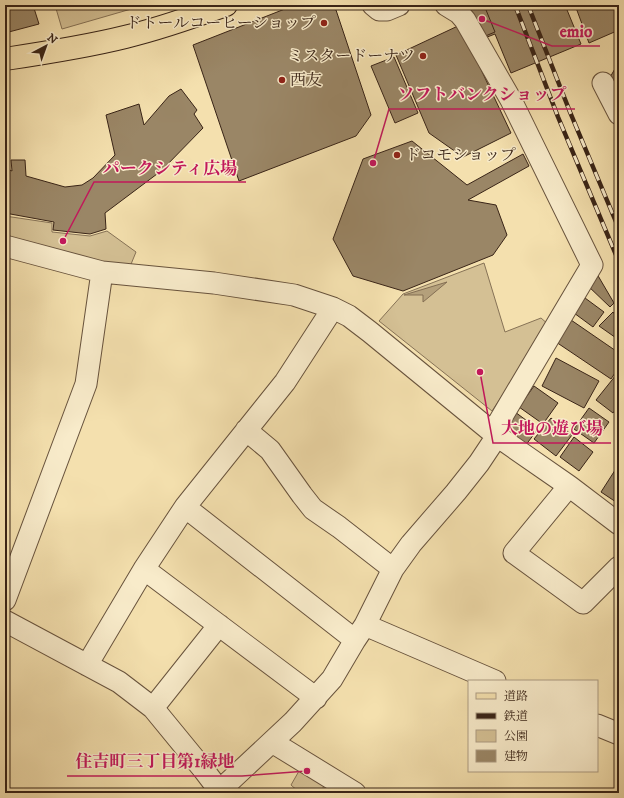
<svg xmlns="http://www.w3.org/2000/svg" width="624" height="798" viewBox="0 0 624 798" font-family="'IM FELL DW Pica','Noto Serif JP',serif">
<rect width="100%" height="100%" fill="#f4e0ae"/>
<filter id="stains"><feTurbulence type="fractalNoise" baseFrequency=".005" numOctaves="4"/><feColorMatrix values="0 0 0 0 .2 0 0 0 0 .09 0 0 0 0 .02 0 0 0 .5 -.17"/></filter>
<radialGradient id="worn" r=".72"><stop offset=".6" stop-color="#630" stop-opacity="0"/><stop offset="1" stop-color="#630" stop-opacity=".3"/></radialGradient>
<path fill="#d4c094" stroke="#867256" d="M55,5H145L62,29Z
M5,216L52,223V232L90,236L107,231L136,252L127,274L5,246Z
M484,263L505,332L541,318L549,325L492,411L379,321L403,294Z
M303,764L328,779L320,793H300L291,785Z"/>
<path fill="#b4a07b" stroke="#836e53" d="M447,282L423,302V295H404Z"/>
<path fill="#9a8666" stroke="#392417" d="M5,5H33L39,24L5,33Z
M295,5H328L336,10L371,115L356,136L239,181L193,45Z
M468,5H565L581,44L511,73L495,34L482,39Z
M469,5H484L495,32L483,37Z
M575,5H619V30L589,43Z
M460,25L511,133L463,157L429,133L396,55Z
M394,57L418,113L395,123L371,66Z
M616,67L619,69V99L609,79Z
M181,89L197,110L194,114L203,128L161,171L105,213L106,229L90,234L53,230L54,222L5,213V168L12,171L11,160H25L26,176L65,187L82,185L93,178L115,155L106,115L139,104L144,125L169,96Z
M412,141L467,185L523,154L529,166L468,200L496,205L507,235L493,255L403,291L353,276L333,239L363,159Z
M597,274L614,303L610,307L586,284Z
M585,298L604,312L593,327L574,313Z
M613,312L619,320V340L599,326Z
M571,320L619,353V367L611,379L556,342Z
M556,358L599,381L584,408L542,386Z
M616,375L619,378V405L613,413L596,400Z
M534,386L558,403L543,424L519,407Z
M589,408L609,422L594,443L574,429Z
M515,412L538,429L525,446L502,428Z
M551,418L572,435L556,456L534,439Z
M574,437L593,452L579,471L560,457Z
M619,464V504L601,492Z"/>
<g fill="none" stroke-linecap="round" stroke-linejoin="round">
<g stroke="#68533d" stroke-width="23">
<path id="minor" d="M373,5L379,10H387L399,5
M603,83L619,114
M5,246L102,272L214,283L294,295L333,308L349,316L370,332L497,436L569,486L619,524
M246,430L270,450L302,495L313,509L339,527L393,569
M569,486L514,553L583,603L619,567
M185,507L355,640
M144,569L316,698
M5,600L86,384L102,272
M5,621L119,682L153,708L203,769L219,790L223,793
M365,625L495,681
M87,665L144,569L185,507L285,382L333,308
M153,708L219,625
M597,725L619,734
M272,742L355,793
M217,793L293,722L332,679L355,640L365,625L393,569L411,544L456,492L479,463L497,436V425L592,265L511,100L465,20L459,13L446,5"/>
</g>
<g stroke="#392417" stroke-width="24">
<path id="major" d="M5,59C45,53 85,47 125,37C159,29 193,17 226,5"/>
</g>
<use href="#minor" stroke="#f8ebca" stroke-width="21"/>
<use href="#major" stroke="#f4e0ae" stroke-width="22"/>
<g stroke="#392417" stroke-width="4.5">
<path id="rail" d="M515,5L558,117L619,262
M528,5L570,112L619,229"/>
</g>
<use href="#rail" stroke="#f8ebca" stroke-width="3" stroke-dasharray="9" stroke-linecap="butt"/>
</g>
<g fill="#8f2418" stroke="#f8ebca" stroke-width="1.5">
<circle cx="324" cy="23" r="4"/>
<circle cx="423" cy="56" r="4"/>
<circle cx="282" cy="80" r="4"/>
<circle cx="397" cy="155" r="4"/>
</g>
<g text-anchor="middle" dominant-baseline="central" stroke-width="3" stroke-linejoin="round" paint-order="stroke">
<g font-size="16" fill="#392417" stroke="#f8ebca" text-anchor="end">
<text x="316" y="23">ドトールコーヒーショップ</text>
<text x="415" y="56">ミスタードーナツ</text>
<text x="290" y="80" text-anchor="start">西友</text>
<text x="405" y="155" text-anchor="start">ドコモショップ</text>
</g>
</g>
<path fill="none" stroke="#c2185b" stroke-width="1.5" d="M482 19L552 46H600M373 163L389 109H575M63 241L94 182H246M480 372L493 443H611M307 771L242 776H67"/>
<g fill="#c2185b" stroke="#f8ebca" stroke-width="1.5">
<circle cx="482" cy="19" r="4"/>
<circle cx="373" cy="163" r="4"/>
<circle cx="63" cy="241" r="4"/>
<circle cx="480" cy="372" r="4"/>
<circle cx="307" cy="771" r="4"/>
</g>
<g font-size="17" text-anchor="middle" font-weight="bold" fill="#c2185b" stroke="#f8ebca" stroke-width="3" stroke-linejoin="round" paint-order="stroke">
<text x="576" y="37">emio</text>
<text x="482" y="100">ソフトバンクショップ</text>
<text x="170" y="174">パークシティ広場</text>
<text x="552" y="434">大地の遊び場</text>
<text x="155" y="767">住吉町三丁目第1緑地</text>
</g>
<rect width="624" height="798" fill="none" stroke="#f4e0ae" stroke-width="20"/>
<rect x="6" y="6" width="612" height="786" fill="none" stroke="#392417" stroke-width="2"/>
<rect x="10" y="10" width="604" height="778" fill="none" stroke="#392417"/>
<rect x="468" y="680" width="130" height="92" fill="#f8ebca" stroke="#ac9b82"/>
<rect x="476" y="693" width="20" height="6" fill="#f4e0ae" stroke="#ac9b82"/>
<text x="504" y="700" font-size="12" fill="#392417">道路</text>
<rect x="476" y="713" width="20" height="6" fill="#392417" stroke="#ac9b82"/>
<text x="504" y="720" font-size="12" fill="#392417">鉄道</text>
<rect x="476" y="730" width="20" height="12" fill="#d4c094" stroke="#ac9b82"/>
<text x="504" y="740" font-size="12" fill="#392417">公園</text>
<rect x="476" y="750" width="20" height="12" fill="#9a8666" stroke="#ac9b82"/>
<text x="504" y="760" font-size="12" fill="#392417">建物</text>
<g transform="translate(46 46) rotate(41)" stroke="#f8ebca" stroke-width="3" paint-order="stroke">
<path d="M0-3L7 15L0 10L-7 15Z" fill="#392417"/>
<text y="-6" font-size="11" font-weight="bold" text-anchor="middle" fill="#392417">N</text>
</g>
<rect width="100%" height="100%" filter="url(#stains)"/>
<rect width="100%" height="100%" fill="url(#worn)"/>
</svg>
